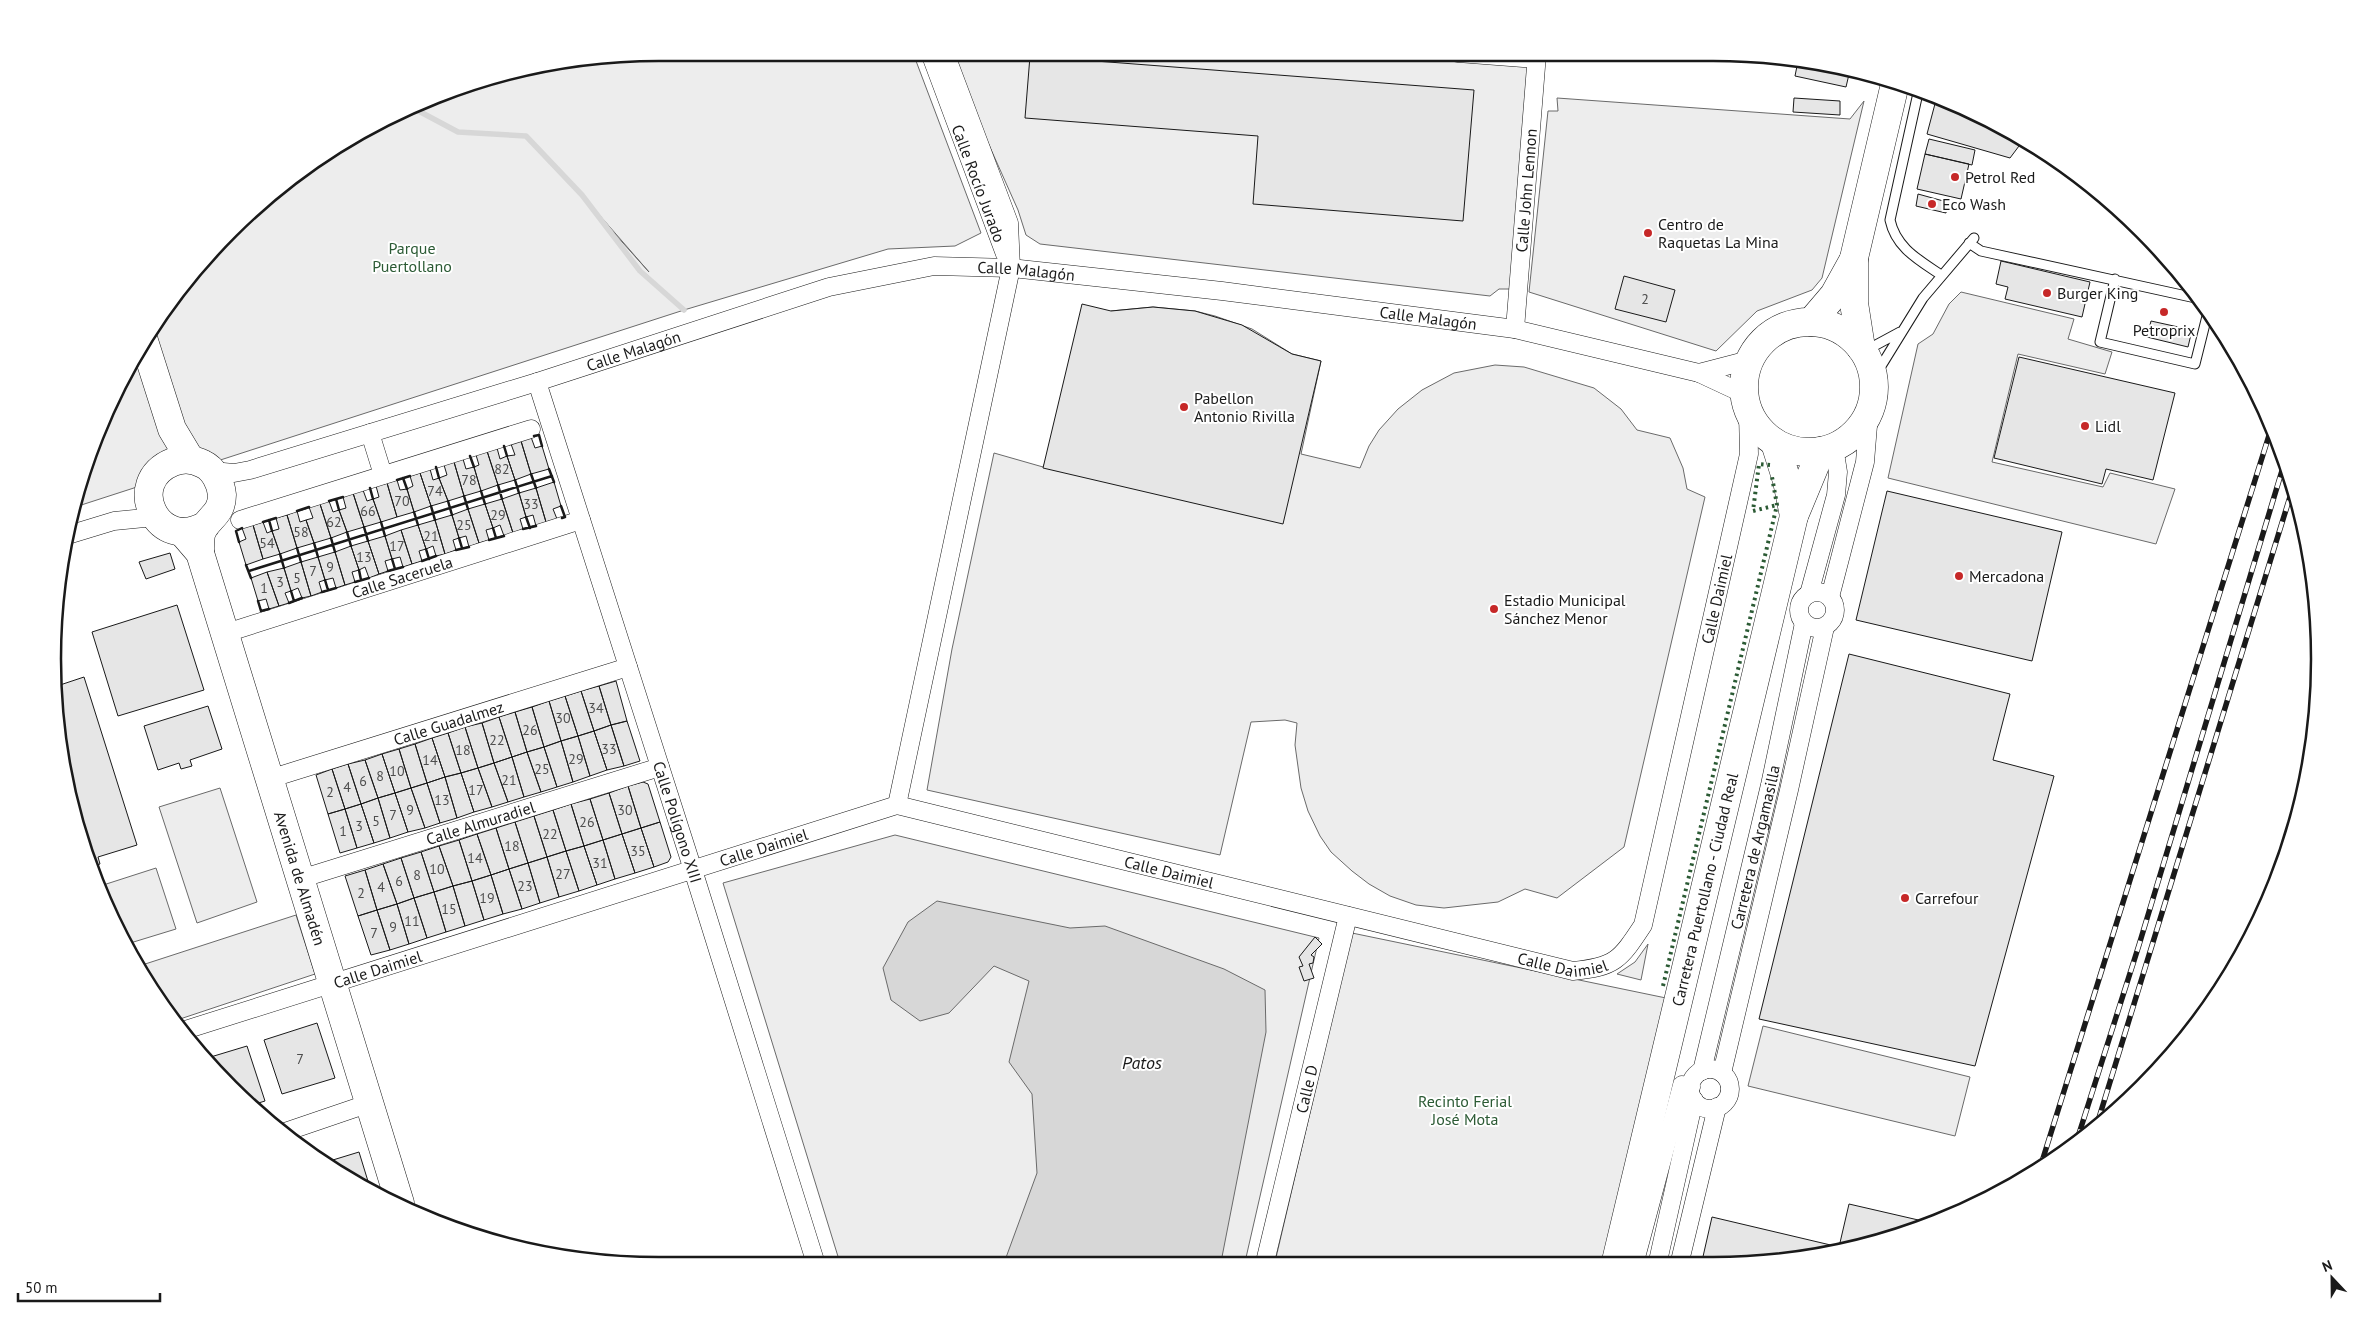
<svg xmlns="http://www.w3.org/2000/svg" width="2372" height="1318" viewBox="0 0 2372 1318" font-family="'PT Sans',sans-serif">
<rect width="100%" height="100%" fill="#fff"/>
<path fill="#ededed" stroke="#6a6a6a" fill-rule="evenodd" d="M659,53H913L981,233L955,246L888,249L684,310L72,508L99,427L155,322L203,259L290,178L356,134L464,85L541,64ZM545,156L582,195L649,272Z
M948,53H1459L1536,59L1518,289H1499L1490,296L1040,244L1026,235L1018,210Z
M1557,98L1850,119L1864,101L1822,278L1812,290L1757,311L1716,351L1529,292L1548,111H1558Z
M1961,292L2074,319L2068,339L2112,352L2105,374L2018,354L1992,462L2103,487L2110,473L2175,489L2156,544L1888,478L1918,344L1933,334L1949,304Z
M1153,307L1195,311L1215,316L1252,329L1292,354L1321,361L1301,454L1360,468L1369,446L1379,430L1398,409L1422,390L1454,373L1495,365L1524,367L1594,388L1621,409L1637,430L1670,438L1683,468L1687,489L1705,497L1624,847L1557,898L1525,889L1498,902L1444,908L1416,905L1390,896L1369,884L1352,871L1331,852L1320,836L1308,811L1301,788L1295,745L1297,723L1285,720L1251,722L1220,855L927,790L952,649L994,453L1043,467L1111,311Z
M220,788L257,902L197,923L159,807Z
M895,835L1319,938L1245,1262L840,1263L723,883Z
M156,868L176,929L127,944L97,887Z
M296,915L315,974L174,1021L155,996L139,966Z
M1352,933L1666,998L1603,1261L1275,1262Z
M1648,944L1641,980L1617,974L1635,962Z
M1763,1026L1970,1077L1955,1136L1748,1086Z"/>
<path fill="#d7d7d7" stroke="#6a6a6a" d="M937,901L1070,928L1105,926L1224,969L1265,990L1266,1032L1221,1262L1004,1263L1037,1173L1032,1094L1009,1062L1029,981L994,966L949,1013L920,1021L891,1000L883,968L908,922Z"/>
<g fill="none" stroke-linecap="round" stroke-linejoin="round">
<path stroke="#d7d7d7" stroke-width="5.5" d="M413,108L458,132L526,136L582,195L640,271L684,310"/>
</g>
<path fill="#e6e6e6" stroke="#1a1a1a" d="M1030,56L1474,90L1463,221L1253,204L1258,136L1025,118Z
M1798,61L1850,70L1846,87L1795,76Z
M1794,98L1840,101V115L1793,112Z
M1936,100L2016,134L2020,137L2019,146L2010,158L1927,134Z
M1929,139L1975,150L1972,165L1925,154Z
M1925,154L1969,164L1961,199L1917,189Z
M1918,194L1947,202L1946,213L1916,206Z
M2001,261L2090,282L2082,317L2005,299L2008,287L1996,284Z
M1624,276L1675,290L1666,322L1615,309Z
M1082,304L1111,311L1153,307L1195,311L1242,325L1292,354L1321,361L1283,524L1043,468Z
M2151,321L2192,330L2188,347L2147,337Z
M2019,357L2175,393L2153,480L2106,469L2102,484L1994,458Z
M531,437L535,448L542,446L549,469L531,474L521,441Z
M521,441L531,474L515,480L507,456L515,455L511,444Z
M497,448L500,459L507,456L515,480L498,485L487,451Z
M487,451L498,485L481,491L474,467L479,465L476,455Z
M463,459L466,469L474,467L481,491L464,496L454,462Z
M454,462L464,496L448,501L439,478L447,475L444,465Z
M430,469L433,480L439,478L448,501L431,506L420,473Z
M420,473L431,506L414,512L407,489L413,486L410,476Z
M397,480L400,490L407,489L414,512L397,517L387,483Z
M554,482L561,506L553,509L557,519L546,522L536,488Z
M387,483L397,517L381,522L373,499L379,497L376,486Z
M536,488L546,522L536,526L533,515L526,517L519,493Z
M363,490L367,501L373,499L381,522L364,527L353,493Z
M1887,491L2062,532L2032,661L1856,620Z
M353,493L364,527L347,532L339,510L346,508L343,497Z
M519,493L526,517L520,519L523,529L513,533L502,499Z
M502,499L513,533L504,536L500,525L493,528L485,504Z
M329,501L333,512L339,510L347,532L331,538L320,504Z
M320,504L331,538L314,543L306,520L313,518L309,507Z
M485,504L493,528L486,530L489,540L479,543L468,509Z
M468,509L479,543L469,547L466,536L459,538L452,515Z
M297,511L300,522L306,520L314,543L297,548L287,515Z
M287,515L297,548L280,554L272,531L279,529L276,518Z
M452,515L459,538L453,540L456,550L445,554L435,520Z
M435,520L445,554L436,556L433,546L426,549L418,525Z
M263,522L267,533L272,531L280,554L263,559L253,525Z
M253,525L263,559L246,565L239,542L246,539L242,528Z
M418,525L426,549L419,551L422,561L412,564L401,530Z
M401,530L412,564L403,567L400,557L392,559L385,536Z
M385,536L392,559L385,561L388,571L379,574L368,541Z
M368,541L379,574L369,578L365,567L359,570L351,546Z
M351,546L359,570L352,572L355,582L345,585L335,552Z
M335,552L345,585L336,588L333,578L325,580L318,557Z
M170,553L175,569L146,579L139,562Z
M318,557L325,580L319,582L322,592L311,596L301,562Z
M301,562L311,596L302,598L298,588L291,591L284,568Z
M284,568L291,591L285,593L289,603L279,606L267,572Z
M267,572L279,606L269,609L266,599L258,601L251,578Z
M177,605L204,690L118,716L92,632Z
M1849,654L2010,694L1993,760L2054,776L1975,1066L1759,1019Z
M84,677L137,845L98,857L100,864L91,867L73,816L54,699V687Z
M616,681L627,721L611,725L599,686Z
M599,686L611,725L594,731L581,691Z
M581,691L594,731L578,736L565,696Z
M565,696L578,736L561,741L549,701Z
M549,701L561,741L544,747L532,707Z
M208,706L222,749L190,760L192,766L181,769L179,763L158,770L144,726Z
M532,707L544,747L527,752L515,712Z
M515,712L527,752L512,757L499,717Z
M499,717L512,757L494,763L482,723Z
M627,721L640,761L624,766L611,725Z
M482,723L494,763L478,768L465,727Z
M611,725L624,766L607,770L594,731Z
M465,727L478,768L461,773L448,733Z
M594,731L607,770L590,776L578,736Z
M448,733L461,773L445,777L432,738Z
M578,736L590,776L573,782L561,741Z
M432,738L445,777L427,783L415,744Z
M561,741L573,782L557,787L544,747Z
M415,744L427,783L411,788L399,749Z
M544,747L557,787L541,792L527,752Z
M399,749L411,788L395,793L382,754Z
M527,752L541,792L524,797L512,757Z
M382,754L395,793L378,798L365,760Z
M512,757L524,797L508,802L494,763Z
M365,760L378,798L361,804L348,764Z
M494,763L508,802L492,807L478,768Z
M348,764L361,804L345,809L332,769Z
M478,768L492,807L474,812L461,773Z
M332,769L345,809L328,814L316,775Z
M461,773L474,812L457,818L445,777Z
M445,777L457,818L440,823L427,783Z
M643,782L648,784L660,822L641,828L628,786Z
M427,783L440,823L425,828L411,788Z
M628,786L641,828L622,834L609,793Z
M411,788L425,828L408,832L395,793Z
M395,793L408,832L390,838L378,798Z
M609,793L622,834L603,840L590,799Z
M378,798L390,838L374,843L361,804Z
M590,799L603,840L584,846L571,804Z
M361,804L374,843L357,848L345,809Z
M571,804L584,846L566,851L553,810Z
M345,809L357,848L340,853L328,814Z
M553,810L566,851L547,857L534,816Z
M534,816L547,857L528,863L515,822Z
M515,822L528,863L509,869L496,828Z
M660,822L671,857L668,862L654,867L641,828Z
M496,828L509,869L491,875L477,834Z
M641,828L654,867L635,873L622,834Z
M477,834L491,875L472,881L459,840Z
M622,834L635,873L615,879L603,840Z
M459,840L472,881L453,886L439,846Z
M603,840L615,879L597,885L584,846Z
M439,846L453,886L434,892L421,852Z
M584,846L597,885L579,891L566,851Z
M566,851L579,891L559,897L547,857Z
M421,852L434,892L414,898L401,858Z
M547,857L559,897L540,903L528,863Z
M401,858L414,898L397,904L383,864Z
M528,863L540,903L522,909L509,869Z
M383,864L397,904L377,910L365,870Z
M509,869L522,909L503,914L491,875Z
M365,870L377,910L358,916L345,876Z
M491,875L503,914L484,920L472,881Z
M472,881L484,920L465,926L453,886Z
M453,886L465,926L446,932L434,892Z
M434,892L446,932L427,938L414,898Z
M414,898L427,938L409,944L397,904Z
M397,904L409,944L390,950L377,910Z
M377,910L390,950L371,955L358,916Z
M1315,937L1322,944L1311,955L1314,957L1313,963L1309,964L1314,978L1304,981L1299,967L1303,966L1299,957Z
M317,1023L335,1078L282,1094L264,1040Z
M247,1046L265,1101L252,1105L204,1059Z
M359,1152L371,1191L356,1184L323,1163Z
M1849,1204L1927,1222L1908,1233L1792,1260L1702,1261L1712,1217L1839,1247Z"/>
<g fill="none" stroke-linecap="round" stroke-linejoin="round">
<g stroke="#1a1a1a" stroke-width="11">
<path id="lane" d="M1918,93L1890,220C1896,248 1919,260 1941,275
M1969,243L1981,251L2200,299
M2115,279L2100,342L2195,364L2208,312
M1863,352L1900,332
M1873,379L1923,298L1974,238"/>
</g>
<g stroke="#1a1a1a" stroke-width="19">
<g id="street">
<path id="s1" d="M930,53L1005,254"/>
<path d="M1458,53L1536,59"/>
<path id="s2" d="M1515,329L1537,54"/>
<path d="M1699,373L1749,360"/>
<path id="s3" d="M537,382L693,870L816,1264"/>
<path d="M370,433L383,475"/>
<path id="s4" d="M212,471L234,473L250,470L537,382L829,287L934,266L1011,268L1222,291L1515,329L1699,373L1744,394"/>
<path d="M240,520L531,429"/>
<path d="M68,535L114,521L155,517"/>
<circle cx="1817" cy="610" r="18"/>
<path d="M1809,594L1836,495L1838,472L1834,447"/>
<path d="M1830,597L1865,462L1869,413"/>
<path id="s5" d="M223,634L581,520"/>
<path id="s6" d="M269,779L628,667"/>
<path d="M897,805L1011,268L1009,223L945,53"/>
<path id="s7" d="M300,879L660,767"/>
<path id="s8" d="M182,1031L897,805L1573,971C1615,967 1620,960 1643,925L1749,454L1748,413"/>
<circle cx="1710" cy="1089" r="20"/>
<path id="s9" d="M1702,1071L1770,785L1804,623"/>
<path d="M1722,1073L1789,790L1825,627"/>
<path d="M282,1133L370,1103"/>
<path d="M1635,1261L1682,1085L1691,1087"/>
<path d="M1658,1261L1694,1100"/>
<path d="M1680,1261L1717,1107"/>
<path id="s10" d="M1265,1262L1348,916"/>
</g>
</g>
<g stroke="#1a1a1a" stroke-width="29">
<g id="primary">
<path d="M144,341L172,429L190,459"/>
<path id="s11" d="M182,532L200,553L400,1203"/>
<path d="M200,553C200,547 200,540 201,534C206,518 222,516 222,495C221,483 214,469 203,464C194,459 183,458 173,462C123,482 158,554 206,525"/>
</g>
</g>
<g stroke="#1a1a1a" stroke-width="29">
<g id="highway">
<path d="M1811,322L1834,295L1854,259"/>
<circle cx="1809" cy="387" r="65"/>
<path d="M1861,348L1854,303V258L1895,84"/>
<path d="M1775,443L1787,481L1794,516"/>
<path id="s12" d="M1616,1261L1794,516L1821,451"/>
</g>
</g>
<use href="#lane" stroke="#fff" stroke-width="9"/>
<use href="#street" stroke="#fff" stroke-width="18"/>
<use href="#primary" stroke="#fff" stroke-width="28"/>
<use href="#highway" stroke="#fff" stroke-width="28"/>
<g stroke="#1a1a1a" stroke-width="5.5">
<path id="rail" d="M2098,1121L2293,487
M2077,1140L2139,945L2284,464
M2040,1168L2271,429"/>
</g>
<use href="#rail" stroke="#fff" stroke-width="4" stroke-dasharray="11" stroke-linecap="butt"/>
<path stroke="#2b5a34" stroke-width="4" stroke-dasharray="2.5 4" stroke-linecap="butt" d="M1770,465L1759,464L1753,511L1777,505
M1663,986L1777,505L1772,477"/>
<path stroke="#1a1a1a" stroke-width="2.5" d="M534,436L539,435L542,446
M504,446L507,456
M470,456L474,467
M436,467L439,478
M549,469L554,482
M531,474L536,488
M403,478L407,489
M397,480L410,476
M515,480L519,493
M498,485L502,499
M370,488L373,499
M481,491L485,504
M464,496L468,509
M336,499L339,510
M329,501L343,497
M448,501L452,515
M431,506L435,520
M561,506L565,517L562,518
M297,511L309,507
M414,512L418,525
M526,517L530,528
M269,520L272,531
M263,522L276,518
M381,522L385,536
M364,527L368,541
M493,528L496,538
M523,529L536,526
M347,532L351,546
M331,538L335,552
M459,538L462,548
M489,540L504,536
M239,542L236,531L242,528
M314,543L318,557
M297,548L301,562
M426,549L429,559
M456,550L469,547
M280,554L284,568
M392,559L395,569
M422,561L436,556
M246,565L251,578
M359,570L361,580
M249,571L552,476
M388,571L403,567
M325,580L328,590
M355,582L369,578
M291,591L294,601
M322,592L336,588
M258,601L261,611L269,609
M289,603L302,598"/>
</g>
<g fill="#c62828" stroke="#fff" stroke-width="2">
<circle cx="1955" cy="177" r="5"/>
<circle cx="1932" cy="204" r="5"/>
<circle cx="1648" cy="233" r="5"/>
<circle cx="2047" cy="293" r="5"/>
<circle cx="2164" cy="312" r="5"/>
<circle cx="1184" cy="407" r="5"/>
<circle cx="2085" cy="426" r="5"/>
<circle cx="1959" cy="576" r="5"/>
<circle cx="1494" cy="609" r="5"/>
<circle cx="1905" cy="898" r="5"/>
</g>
<g text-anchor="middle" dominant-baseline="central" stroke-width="4" stroke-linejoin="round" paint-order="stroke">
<g font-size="14" fill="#4d4d4d">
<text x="1645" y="299">2</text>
<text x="502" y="469">82</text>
<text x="469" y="480">78</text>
<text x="435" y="491">74</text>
<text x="402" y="501">70</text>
<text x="531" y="504">33</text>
<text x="368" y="511">66</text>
<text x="498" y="515">29</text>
<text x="334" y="522">62</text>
<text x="464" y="525">25</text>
<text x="301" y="532">58</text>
<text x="431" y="536">21</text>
<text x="267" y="543">54</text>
<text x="397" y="546">17</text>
<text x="364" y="557">13</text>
<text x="330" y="567">9</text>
<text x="313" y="571">7</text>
<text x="297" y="578">5</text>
<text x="280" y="582">3</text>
<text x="264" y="588">1</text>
<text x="596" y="708">34</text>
<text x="563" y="718">30</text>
<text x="530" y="730">26</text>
<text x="497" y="740">22</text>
<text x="609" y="749">33</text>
<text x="463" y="750">18</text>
<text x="576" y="759">29</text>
<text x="430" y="760">14</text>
<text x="542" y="769">25</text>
<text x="397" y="771">10</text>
<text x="380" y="776">8</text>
<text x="509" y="780">21</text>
<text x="363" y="781">6</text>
<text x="347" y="787">4</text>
<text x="476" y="790">17</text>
<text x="330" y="792">2</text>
<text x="442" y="800">13</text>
<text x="410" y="810">9</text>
<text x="625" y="810">30</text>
<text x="393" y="815">7</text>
<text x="376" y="821">5</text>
<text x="587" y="822">26</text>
<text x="359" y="826">3</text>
<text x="343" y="831">1</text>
<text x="550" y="834">22</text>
<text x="512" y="846">18</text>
<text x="638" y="851">35</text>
<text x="475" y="858">14</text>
<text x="600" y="863">31</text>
<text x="437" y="869">10</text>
<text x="563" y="874">27</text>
<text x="417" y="875">8</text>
<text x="399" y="881">6</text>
<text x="525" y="886">23</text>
<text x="381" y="887">4</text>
<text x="361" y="893">2</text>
<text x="487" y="898">19</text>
<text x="449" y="909">15</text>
<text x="412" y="921">11</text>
<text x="393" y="927">9</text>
<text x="374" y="933">7</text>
<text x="300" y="1059">7</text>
</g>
<g font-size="16" fill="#1a1a1a" stroke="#fff" text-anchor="start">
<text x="1965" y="177">Petrol Red</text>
<text x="1942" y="204">Eco Wash</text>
<text x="1658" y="224">Centro de<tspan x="1658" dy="18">Raquetas La Mina</tspan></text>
<text x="2057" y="293">Burger King</text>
<text x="2164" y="330" text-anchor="middle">Petroprix</text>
<text x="1194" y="398">Pabellon<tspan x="1194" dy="18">Antonio Rivilla</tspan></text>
<text x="2095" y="426">Lidl</text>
<text x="1969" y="576">Mercadona</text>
<text x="1504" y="600">Estadio Municipal<tspan x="1504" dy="18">Sánchez Menor</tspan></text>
<text x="1915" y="898">Carrefour</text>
</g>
<g font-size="16" fill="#1a1a1a" stroke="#fff">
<text stroke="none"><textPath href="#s1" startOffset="139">Calle Rocío Jurado</textPath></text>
<text stroke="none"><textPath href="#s2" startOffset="139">Calle John Lennon</textPath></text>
<text stroke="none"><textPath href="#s4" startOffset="845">Calle Malagón</textPath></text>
<text stroke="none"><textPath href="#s4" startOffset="1250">Calle Malagón</textPath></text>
<text stroke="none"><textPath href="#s4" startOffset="440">Calle Malagón</textPath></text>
<text stroke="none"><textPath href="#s5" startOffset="188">Calle Saceruela</textPath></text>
<text stroke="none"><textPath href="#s8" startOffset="1869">Calle Daimiel</textPath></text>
<text stroke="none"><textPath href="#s6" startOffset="188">Calle Guadalmez</textPath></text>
<text stroke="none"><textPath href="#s3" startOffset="462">Calle Polígono XIII</textPath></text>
<text stroke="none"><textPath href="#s7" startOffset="189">Calle Almuradiel</textPath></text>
<text stroke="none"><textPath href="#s8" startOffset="610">Calle Daimiel</textPath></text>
<text stroke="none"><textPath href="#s9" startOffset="230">Carretera de Argamasilla</textPath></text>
<text stroke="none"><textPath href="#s8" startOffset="1030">Calle Daimiel</textPath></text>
<text stroke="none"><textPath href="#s11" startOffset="368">Avenida de Almadén</textPath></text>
<text stroke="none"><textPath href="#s12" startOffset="382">Carretera Puertollano - Ciudad Real</textPath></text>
<text stroke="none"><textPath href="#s8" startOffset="1435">Calle Daimiel</textPath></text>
<text stroke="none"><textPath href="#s8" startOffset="205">Calle Daimiel</textPath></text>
<text stroke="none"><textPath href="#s10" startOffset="178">Calle D</textPath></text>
</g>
<g font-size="16" fill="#2b5a34" stroke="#fff">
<text x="412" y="248">Parque<tspan x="412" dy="18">Puertollano</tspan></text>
<text x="1465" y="1101">Recinto Ferial<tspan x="1465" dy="18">José Mota</tspan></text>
</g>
<g font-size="18" font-style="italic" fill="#1a1a1a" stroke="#fff">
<text x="1142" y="1062">Patos</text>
</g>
</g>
<path d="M0 0H2372V1318H0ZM659 61H1713A598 598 0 0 1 2311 659V659A598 598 0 0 1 1713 1257H659A598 598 0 0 1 61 659V659A598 598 0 0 1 659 61Z" fill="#fff" fill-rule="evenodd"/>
<path fill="none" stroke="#1a1a1a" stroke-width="2.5" d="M659 61H1713A598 598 0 0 1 2311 659V659A598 598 0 0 1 1713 1257H659A598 598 0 0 1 61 659V659A598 598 0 0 1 659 61Z"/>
<g transform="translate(2332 1278) rotate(338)" stroke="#ffffff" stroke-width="4" paint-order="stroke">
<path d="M0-4L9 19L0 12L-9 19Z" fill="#1a1a1a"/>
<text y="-8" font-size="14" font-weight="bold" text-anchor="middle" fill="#1a1a1a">N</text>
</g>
<path d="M18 1293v8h142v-8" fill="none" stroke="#1a1a1a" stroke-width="2.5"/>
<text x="25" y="1293" font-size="15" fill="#1a1a1a" stroke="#ffffff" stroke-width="4" paint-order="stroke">50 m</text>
</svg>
